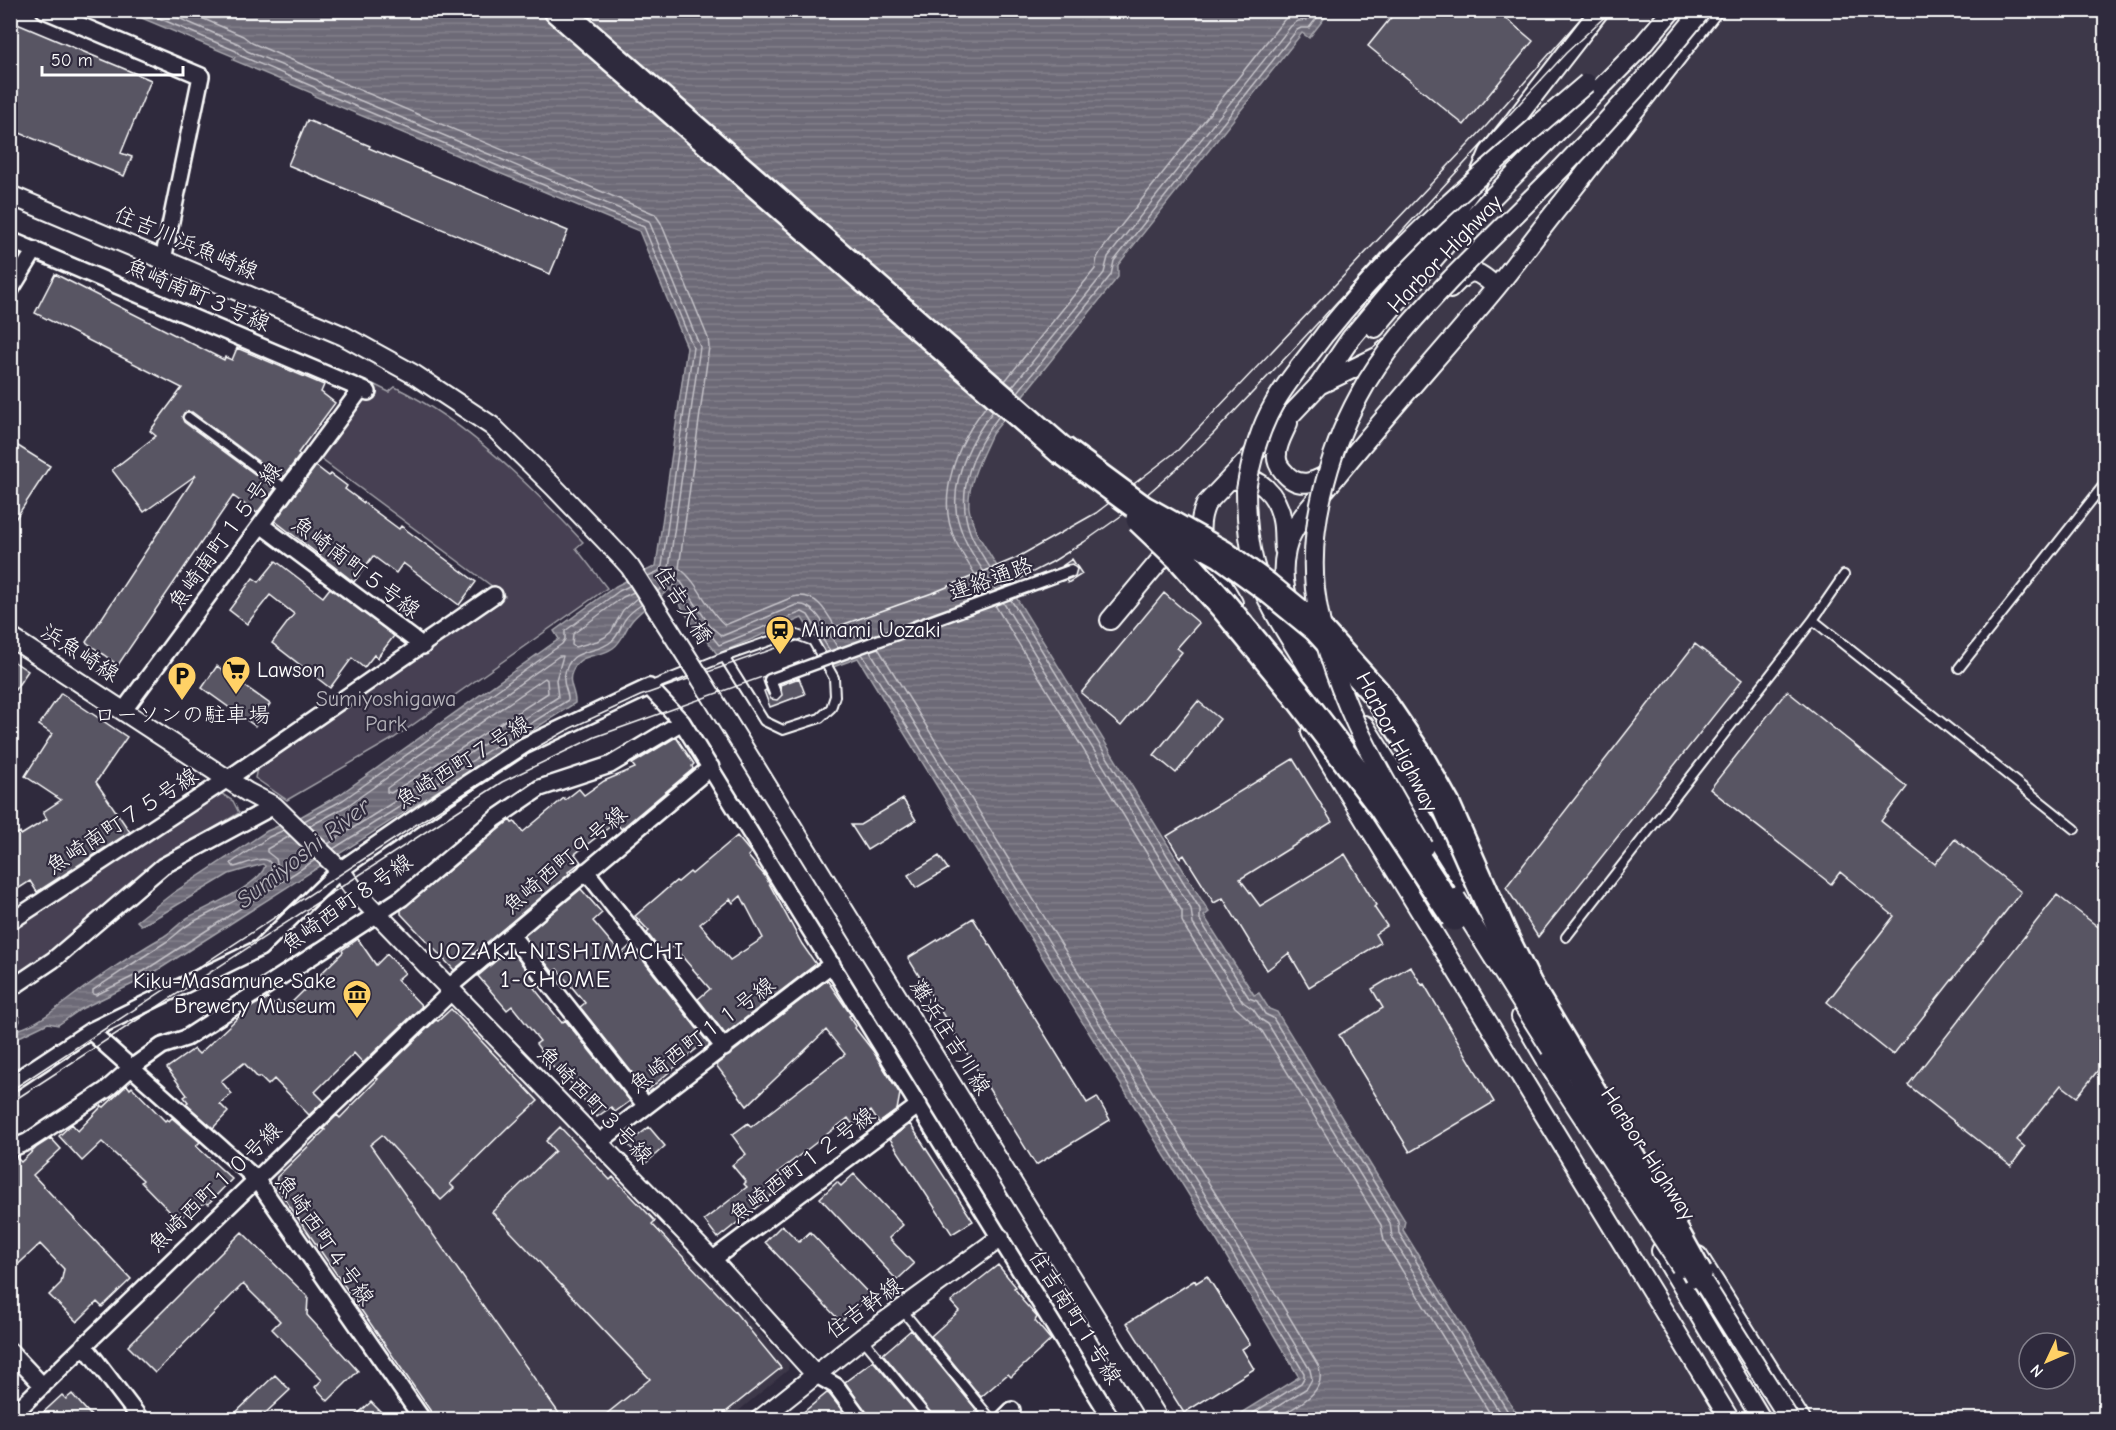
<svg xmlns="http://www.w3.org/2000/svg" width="2116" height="1430" viewBox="0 0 2116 1430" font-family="'Comic Neue','Klee One',sans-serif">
<defs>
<pattern id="water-rules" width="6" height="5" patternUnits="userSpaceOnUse" patternTransform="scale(1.5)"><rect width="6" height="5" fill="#6d6a77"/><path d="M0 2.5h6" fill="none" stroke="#83808b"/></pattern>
</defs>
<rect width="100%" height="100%" fill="#2f2a3d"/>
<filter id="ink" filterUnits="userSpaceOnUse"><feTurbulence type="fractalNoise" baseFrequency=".0167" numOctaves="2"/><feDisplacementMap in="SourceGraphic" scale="12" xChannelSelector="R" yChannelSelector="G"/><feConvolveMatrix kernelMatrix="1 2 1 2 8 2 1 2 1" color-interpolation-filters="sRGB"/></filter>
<g filter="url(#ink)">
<path fill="#3c3749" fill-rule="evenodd" d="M1330,11H2105V1419H1520L1403,1230L1405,1221L1277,1012L1269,1009L1259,993L1254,995L1204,916L1209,911L976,532L969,508L972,484L981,456L992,434L1118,277V266L1303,33L1309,38ZM2029,1343H2065V1379H2029Z
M444,1011L459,1012L789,1364L788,1370L729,1419H435L275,1190L276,1174Z"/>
<path fill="#464152" stroke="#a2a0a8" stroke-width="1.5" d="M373,384L389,392L395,387C468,423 528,483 583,542L576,548L607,588L394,738L287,800L255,778L257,768L505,596L318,457Z
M216,790L233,801L239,813L160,861L51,955L11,980V929Z"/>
<path fill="url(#water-rules)" stroke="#a7a6ad" stroke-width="1.5" d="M125,11H1330L1309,38L1302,33L1118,265V277L992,434C982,456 967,483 969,508C970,516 974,524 976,532L1209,912L1204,916L1254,995L1259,993L1269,1009L1277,1012L1405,1221L1403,1230L1520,1419H1231L1299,1377L1208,1226L858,658L833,667L802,618L717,654L707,640L703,641L670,589C658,599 641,609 631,622C624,631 623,641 613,648C598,659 580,651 572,672C567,683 576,692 575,703L147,977L81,1009L58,1025L48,1023L11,1041L10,1022L19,1016L20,1021L17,1027L19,1029C39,1024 63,1003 81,990C107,972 134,953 161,938C171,933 178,924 187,918C206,907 260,886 265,866L263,864L229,874L152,920L141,925L137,921L173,893L267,831L302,816L339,795L559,639L554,631L616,586L656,566L687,347L639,231L314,96L312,93L233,60L235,57Z"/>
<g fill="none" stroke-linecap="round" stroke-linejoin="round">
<path stroke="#c5c3c9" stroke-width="1.5" d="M140,10L236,51L241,56L314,87L319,91L644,227L693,347L662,566L659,571L648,576
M160,10L239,44L247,51L317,80L323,85L649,221L700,347L668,575L681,582L710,626L722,636L796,605C817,601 828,634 838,648
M183,10L243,36L252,43L320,72L329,77L655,214L661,223L708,338L709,347L679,568C699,582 706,609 725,625L793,597C820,590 830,620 842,638L857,636L867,638
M1005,381L1095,269L1097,258L1101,251L1284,20L1290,15L1301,10
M1012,387L1104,273L1108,257L1291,26L1298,21L1306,20L1313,10
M1018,392L1111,275L1114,261L1297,30L1301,28H1309L1323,10
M987,405C958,441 934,497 956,542C965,560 977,577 988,594
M993,411C973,436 953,474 956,508C956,517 960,527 963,535C970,554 986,573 996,591
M999,416C973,448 955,492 970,532C977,551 993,570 1003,588
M658,591L668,584L675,586L705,633L711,635L719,645L802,612L808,615L830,651
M634,592L623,597L573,634L572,645L575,647L597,641L605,637L611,632L623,610L637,598
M1011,600L1200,909V920L1249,998L1257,1001L1265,1014L1273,1018L1398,1221L1399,1233L1513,1420
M1003,602L1191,909L1193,924L1243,1002L1253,1009L1260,1019L1268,1024L1390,1223L1392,1237L1504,1420
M995,605L1182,911V921L1186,929L1235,1007L1262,1031L1381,1225L1384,1241L1494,1420
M878,648L1228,1214L1318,1365C1330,1394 1293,1407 1273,1420
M870,651L1220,1219L1310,1370L1312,1379L1307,1388L1256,1420
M862,654L1214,1223L1304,1373V1378L1301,1383L1242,1420
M545,678L547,680L548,693L391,793L387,792V788Z
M304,821L343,800L562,644L565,639V631L619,591L629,586
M310,826L347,806L559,656H563L556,680L558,697L328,844
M284,830L269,837L231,863L234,867C242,866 268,852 271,865C274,875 260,884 253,890C233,904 209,912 188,925C180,930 174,937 166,942C142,957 118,974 93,990V994L96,995L144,971L315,860
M290,836L267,849V852L276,859L279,871L283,872L309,855
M333,849L568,700C569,693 563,686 564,678C569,644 594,657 612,641C619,635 620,628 624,621C628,614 635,609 641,605"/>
</g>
<path fill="#595564" stroke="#fff" stroke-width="1.5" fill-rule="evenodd" d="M1397,10H1496L1533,41L1464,125L1368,46Z
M10,21L151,80L121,153L132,157L124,176L10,129Z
M307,120L370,146L369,148L568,231L550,274L288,165Z
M55,274L224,360L225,357L232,360L237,348L324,385L321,392L335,403L298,453L300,455L282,479L192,412L184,413L182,417L184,422L275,489L257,513L233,496L118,665L86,642L196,475L144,512L112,470L156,436L150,431L182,388L35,313Z
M10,441L50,466L10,527Z
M316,466L329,476L331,474L347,486L345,489L399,529L401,526L476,582L459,605L403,563L396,573L373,556L354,582L275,521Z
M1072,559L1082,574L1068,583L1066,580L1075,576L1077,569L1072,564L1062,566Z
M276,561L323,597L330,588L394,636L377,658L374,655L364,668L352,658L330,688L272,643L294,614L270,595L247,624L229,610L253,578L259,582Z
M1164,593L1199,623L1177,648L1182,652L1121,726L1081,693Z
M1695,644L1742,680L1538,937L1506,887Z
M10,659L28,671L10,697Z
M217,666L270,704L255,726L202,688Z
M799,678L805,694L770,707L764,691L766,690L771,699L777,700L782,695L780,685Z
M1787,691L1907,787L1881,821L1935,864L1955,839L2021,892L1893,1055L1827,1002L1894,916L1840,872L1831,884L1710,789Z
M61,693L127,737L96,782L130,832L37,892L30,881L10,894V838L20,832L21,835L47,819L43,812L61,800L25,776L52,734L39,725Z
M1198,701L1220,719L1176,773L1154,755Z
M676,737L694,764L692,766L693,769L621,829L616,822L575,854L581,862L568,872L569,874L454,970L401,914V910L510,820L512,823L515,822L523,832L564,798L565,800L579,789L584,795L604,781L635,768L632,764Z
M1293,759L1332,822L1240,879L1260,906L1345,854L1376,905L1374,907L1387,926L1375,934L1380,943L1309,987L1289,953L1267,970L1223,898L1214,903L1184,855L1180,858L1167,836Z
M903,799L916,820L867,850L851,825H860Z
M737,836L751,853L748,856L765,876L802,944L816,964L725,1034L698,999L710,989L673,946L663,954L647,933L649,931L635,916L676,881L678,882L690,872L692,874ZM741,896L763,938L730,960L700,924L730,899L733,903Z
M939,856L948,869L916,888L908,875Z
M581,889L602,913L593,921L621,954L631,945L710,1045L704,1049L701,1045L648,1090L645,1089L580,1007L585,1003L557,969L553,972L524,936Z
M2057,895L2106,933V1060L2077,1097L2061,1085L2017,1140L2025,1147L2011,1166L1908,1085Z
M973,918L1087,1103L1097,1097L1110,1120L1036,1165L908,958Z
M358,939L376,965L387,954L405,973L397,980L422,1006L363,1063L354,1053L315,1092L324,1101L309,1115L274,1079L268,1085L260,1077L258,1078L244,1063L221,1081L232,1094L220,1104L228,1112L213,1128L186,1104L188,1102L184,1097L187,1095L167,1068L194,1049L199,1054L246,1010L260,1002L261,1004L267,998L274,1005L278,1001L285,1009L343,952L342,950Z
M510,949L538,985L534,988L562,1023L565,1020L630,1101L615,1112L611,1107L597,1117L565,1075L561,1078L536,1044L540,1041L512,1006L507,1010L478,976Z
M1410,966L1422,985L1424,984L1494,1102L1410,1152L1339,1035L1383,1008L1372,989Z
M827,980L851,1015L849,1016L856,1026L855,1028L873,1051L900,1094L897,1110L879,1123L871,1111L853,1125L848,1118L778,1172L787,1183L718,1238L704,1220L747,1187L744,1184L746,1182L732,1165L746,1154L732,1135L748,1123L751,1127L845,1054L826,1030L747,1106L716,1065Z
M451,1009L538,1101L510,1127L509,1126L450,1184L454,1188L441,1200L382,1135L370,1145L563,1419H436L276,1186L277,1177L325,1130L323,1129L337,1115L340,1118L378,1079L376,1078L436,1020L438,1021Z
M127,1085L130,1089L132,1087L165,1121L167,1119L169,1121L172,1118L200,1142L196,1146L232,1179L208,1204L205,1202L195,1212L191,1208L178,1220L141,1182L143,1180L102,1142L82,1161L59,1136L72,1124L78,1131L102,1106L104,1107Z
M910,1124L973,1221L952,1234L890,1139Z
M560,1127L610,1180L613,1177L655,1221L652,1224L735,1312L781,1368L717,1419H600L650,1379L492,1212L555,1151L546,1141Z
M649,1127L665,1146L645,1164L628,1144Z
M51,1138L61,1149L33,1175L131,1279L102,1307L97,1302L77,1322L49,1295L61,1283L64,1269L40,1244L10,1272V1159L16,1157L21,1162L37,1147Z
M854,1174L903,1225L889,1238L914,1264L897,1280L820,1198L837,1182L841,1186Z
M782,1225L799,1242L810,1232L870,1295L841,1322L765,1242Z
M242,1232L308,1297L307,1315L358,1371L328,1401L315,1387L322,1380L272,1329L280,1321L243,1284L155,1373L128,1346Z
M998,1265L1016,1287L1014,1288L1023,1299L1022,1300L1037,1317L1035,1321L1051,1340L1011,1377L1008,1374L981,1397L931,1336L959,1311L951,1302Z
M1207,1276L1250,1344L1242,1349L1254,1369L1184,1413L1127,1323L1195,1280L1196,1283Z
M911,1330L984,1419H936L883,1354Z
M873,1361L922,1419H871L845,1382Z
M275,1375L290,1390L259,1419H229Z
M827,1393L829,1394L849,1419H795Z
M72,1394L94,1419H36L62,1395L66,1399Z
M371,1402L388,1419H352Z"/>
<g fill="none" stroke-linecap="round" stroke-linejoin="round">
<g stroke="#fff" stroke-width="12">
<path id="service" d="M188,417L287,490
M1813,620L1844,575
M1959,668L2106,482
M649,687L724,657L764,721L783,730L820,718L831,708L835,696L834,678L813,641L797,635L784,636L724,657
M1566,937L1813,620L2075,829
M902,1310L992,1420
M862,1338L930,1420"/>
</g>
<g stroke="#fff" stroke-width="20">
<path id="minor" d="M44,10L201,76L163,260
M10,240L368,392
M10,291L35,250
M261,525L423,646
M124,710L361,389
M586,871L724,1048
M10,922L229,778L494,595
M511,935L646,1106
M449,987L711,767
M10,989L53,960L163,866L274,806
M90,1031L256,1179L423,1420
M10,1084L90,1031L260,948L340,870L446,797L524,746L649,687L682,722L1112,1420
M598,1143L832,964
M10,1149L27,1142L106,1090L131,1068L162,1046L186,1038L402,898L495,819L540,788L610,765L682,722
M712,1260L919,1105
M84,1345L141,1420
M10,1351L43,1386
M815,1374L836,1386L861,1420
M10,1417L452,991
M1002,1420L1012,1410"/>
</g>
<g stroke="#fff" stroke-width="22">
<path id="tertiary" d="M10,195L344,336L415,375L492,426L554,487L622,558
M1450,289C1471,267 1474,268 1496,287
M1375,328L1448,242L1639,49L1672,10
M1321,384L1379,356L1389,347
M1288,423C1284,433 1277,443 1277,454C1276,460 1279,467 1283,471C1299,492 1318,481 1336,469
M1233,480C1259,472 1278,497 1282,520C1284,529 1283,540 1284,549
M1246,490C1246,514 1248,539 1254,563C1263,598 1285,631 1304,661C1327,700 1351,738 1374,776
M1233,603C1215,571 1189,541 1206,504L1319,385L1351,338L1430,244L1475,185L1489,153L1600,10
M1110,620L1177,540
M10,637L247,792L274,806L340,870L355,891L712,1260L815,1374
M1333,677C1307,636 1274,602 1286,550C1292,523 1317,500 1334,479C1386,414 1442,353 1495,289C1518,261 1539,231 1562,203C1612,139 1663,75 1713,10
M701,679L1159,1420
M1364,725L1484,915
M1311,732L1730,1420
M1521,1017L1554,1073
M1661,1251L1762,1420
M1698,1256L1801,1420
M759,1420L862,1338L1000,1238"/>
</g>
<g stroke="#fff" stroke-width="32">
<path id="motorway" d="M558,10L1062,451"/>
</g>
<use href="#service" stroke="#2f2a3d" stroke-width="8"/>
<use href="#minor" stroke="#2f2a3d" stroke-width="15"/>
<use href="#tertiary" stroke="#2f2a3d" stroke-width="18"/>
<use href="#motorway" stroke="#2f2a3d" stroke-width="27"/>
<path stroke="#fff" stroke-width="1.5" d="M10,1091L414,826L532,750L571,728L640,696L935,592L1016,558L1096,513L1178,450L1487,125L1588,10
M10,1103L502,782L595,737L987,596L1052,562L1084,542L1128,511L1183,463L1213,434L1290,353L1566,53L1612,10"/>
<g stroke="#fff" stroke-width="15" stroke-linecap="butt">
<path id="pedestrian-bridge" d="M775,693L770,680L1070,571"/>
</g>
<g stroke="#fff" stroke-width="22" stroke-linecap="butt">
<path id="tertiary-bridge" d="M1246,490C1251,460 1259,430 1274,404C1288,379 1308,357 1325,334C1402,238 1494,163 1587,83
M622,558L630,567L701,679
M1424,847C1376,768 1326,682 1315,589C1312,558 1315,525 1322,495C1330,460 1342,427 1359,396C1382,352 1418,314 1452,278C1488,241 1525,205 1562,168C1611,118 1658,65 1702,10
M1456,898L1564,1070
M1547,1062L1681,1267
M1693,1266L1790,1420"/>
</g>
<g stroke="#fff" stroke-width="32" stroke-linecap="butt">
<path id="motorway-bridge" d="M1062,450L1142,509L1222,554L1267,587L1317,628L1376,693L1418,755L1446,805L1506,941L1528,985L1666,1216L1698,1274
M1140,519L1181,558L1223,605L1295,692L1382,806L1455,917"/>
</g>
<use href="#pedestrian-bridge" stroke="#2f2a3d" stroke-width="10"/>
<use href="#tertiary-bridge" stroke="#2f2a3d" stroke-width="18"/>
<use href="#motorway-bridge" stroke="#2f2a3d" stroke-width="27"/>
</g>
</g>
<defs>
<g id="station-pin" transform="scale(1.5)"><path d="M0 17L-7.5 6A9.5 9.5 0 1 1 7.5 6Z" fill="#ffd166" stroke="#2f2a3d"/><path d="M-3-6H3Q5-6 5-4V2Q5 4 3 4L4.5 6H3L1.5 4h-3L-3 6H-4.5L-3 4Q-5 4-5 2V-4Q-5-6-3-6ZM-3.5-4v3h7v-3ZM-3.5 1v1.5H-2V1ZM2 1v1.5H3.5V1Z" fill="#111"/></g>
<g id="supermarket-pin" transform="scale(1.5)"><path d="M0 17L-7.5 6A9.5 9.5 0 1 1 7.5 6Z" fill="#ffd166" stroke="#2f2a3d"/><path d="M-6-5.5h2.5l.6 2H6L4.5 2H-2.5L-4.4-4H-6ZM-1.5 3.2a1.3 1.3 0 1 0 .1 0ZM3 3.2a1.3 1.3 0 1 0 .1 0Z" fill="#111"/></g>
<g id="parking-pin" transform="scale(1.5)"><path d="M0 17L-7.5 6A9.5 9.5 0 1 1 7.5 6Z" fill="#ffd166" stroke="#2f2a3d"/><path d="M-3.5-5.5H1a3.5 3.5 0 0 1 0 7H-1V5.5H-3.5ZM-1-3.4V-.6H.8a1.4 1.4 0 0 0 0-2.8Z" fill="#111"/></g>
<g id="museum-pin" transform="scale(1.5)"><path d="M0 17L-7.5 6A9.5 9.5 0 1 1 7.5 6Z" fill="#ffd166" stroke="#2f2a3d"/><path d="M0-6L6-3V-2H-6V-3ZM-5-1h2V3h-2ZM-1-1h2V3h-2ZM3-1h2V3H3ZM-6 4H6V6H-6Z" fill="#111"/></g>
</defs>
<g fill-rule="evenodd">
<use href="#station-pin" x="780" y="630"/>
<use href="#supermarket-pin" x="236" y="670"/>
<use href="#parking-pin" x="182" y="676"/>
<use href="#museum-pin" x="357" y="994"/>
</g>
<g text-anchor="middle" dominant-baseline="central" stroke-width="4.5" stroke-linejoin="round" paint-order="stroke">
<g font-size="22" fill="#fff" stroke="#2f2a3d">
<text transform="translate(186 243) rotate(23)">住吉川浜魚崎線</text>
<text transform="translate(1445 254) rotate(-46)">Harbor Highway</text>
<text transform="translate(198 295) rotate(23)">魚崎南町３号線</text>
<text transform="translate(225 536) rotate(-54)">魚崎南町１５号線</text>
<text transform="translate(356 567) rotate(37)">魚崎南町５号線</text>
<text transform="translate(991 579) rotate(-20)">連絡通路</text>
<text transform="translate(683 605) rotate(58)">住𠮷大橋</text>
<text transform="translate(80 653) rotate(33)">浜魚崎線</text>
<text transform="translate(1397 742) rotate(63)">Harbor Highway</text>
<text transform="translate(463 762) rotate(-32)">魚崎西町７号線</text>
<text transform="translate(122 821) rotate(-33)">魚崎南町７５号線</text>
<text transform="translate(565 860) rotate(-40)">魚崎西町９号線</text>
<text transform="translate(347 903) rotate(-35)">魚崎西町８号線</text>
<text transform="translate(702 1035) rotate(-37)">魚崎西町１１号線</text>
<text transform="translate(950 1037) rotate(58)">灘浜住吉川線</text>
<text transform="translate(595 1105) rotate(46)">魚崎西町３号線</text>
<text transform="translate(1648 1154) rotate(57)">Harbor Highway</text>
<text transform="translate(802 1165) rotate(-37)">魚崎西町１２号線</text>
<text transform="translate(215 1187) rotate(-44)">魚崎西町１０号線</text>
<text transform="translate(325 1240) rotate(55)">魚崎西町４号線</text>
<text transform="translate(864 1308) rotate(-36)">住吉幹線</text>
<text transform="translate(1075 1317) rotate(58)">住吉南町１号線</text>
</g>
<g font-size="22" fill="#fff" stroke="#2f2a3d" text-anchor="start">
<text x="801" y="630">Minami Uozaki</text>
<text x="257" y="670">Lawson</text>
<text x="182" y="715" text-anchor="middle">ローソンの駐車場</text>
<text x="336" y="981" text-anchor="end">Kiku-Masamune Sake<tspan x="336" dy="25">Brewery Museum</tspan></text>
</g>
<g font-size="22" fill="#b5b3ba" stroke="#2f2a3d">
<text x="386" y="699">Sumiyoshigawa<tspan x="386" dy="25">Park</tspan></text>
</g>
<g font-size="24" font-style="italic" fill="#b6b4bb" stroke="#2f2a3d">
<text transform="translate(303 853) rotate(-38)">Sumiyoshi River</text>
</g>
<g font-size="24" letter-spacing="1.5" fill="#fff" stroke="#2f2a3d">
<text x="556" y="951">UOZAKI-NISHIMACHI<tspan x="556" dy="28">1-CHOME</tspan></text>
</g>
</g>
<rect width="2116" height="1430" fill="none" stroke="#2f2a3d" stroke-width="36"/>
<rect x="18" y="18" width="2080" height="1394" fill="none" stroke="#fff" stroke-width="2" filter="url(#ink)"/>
<g transform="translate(2047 1361) rotate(226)"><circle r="28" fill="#2f2a3d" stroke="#827f8b" stroke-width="1.5"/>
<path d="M0-4.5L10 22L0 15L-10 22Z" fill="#ffd166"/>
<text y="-9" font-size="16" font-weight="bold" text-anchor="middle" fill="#ffffff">N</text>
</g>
<path d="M42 66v9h141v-9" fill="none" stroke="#ffffff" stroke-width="3"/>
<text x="51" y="66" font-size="18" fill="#ffffff" stroke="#2f2a3d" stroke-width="4.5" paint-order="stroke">50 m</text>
</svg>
